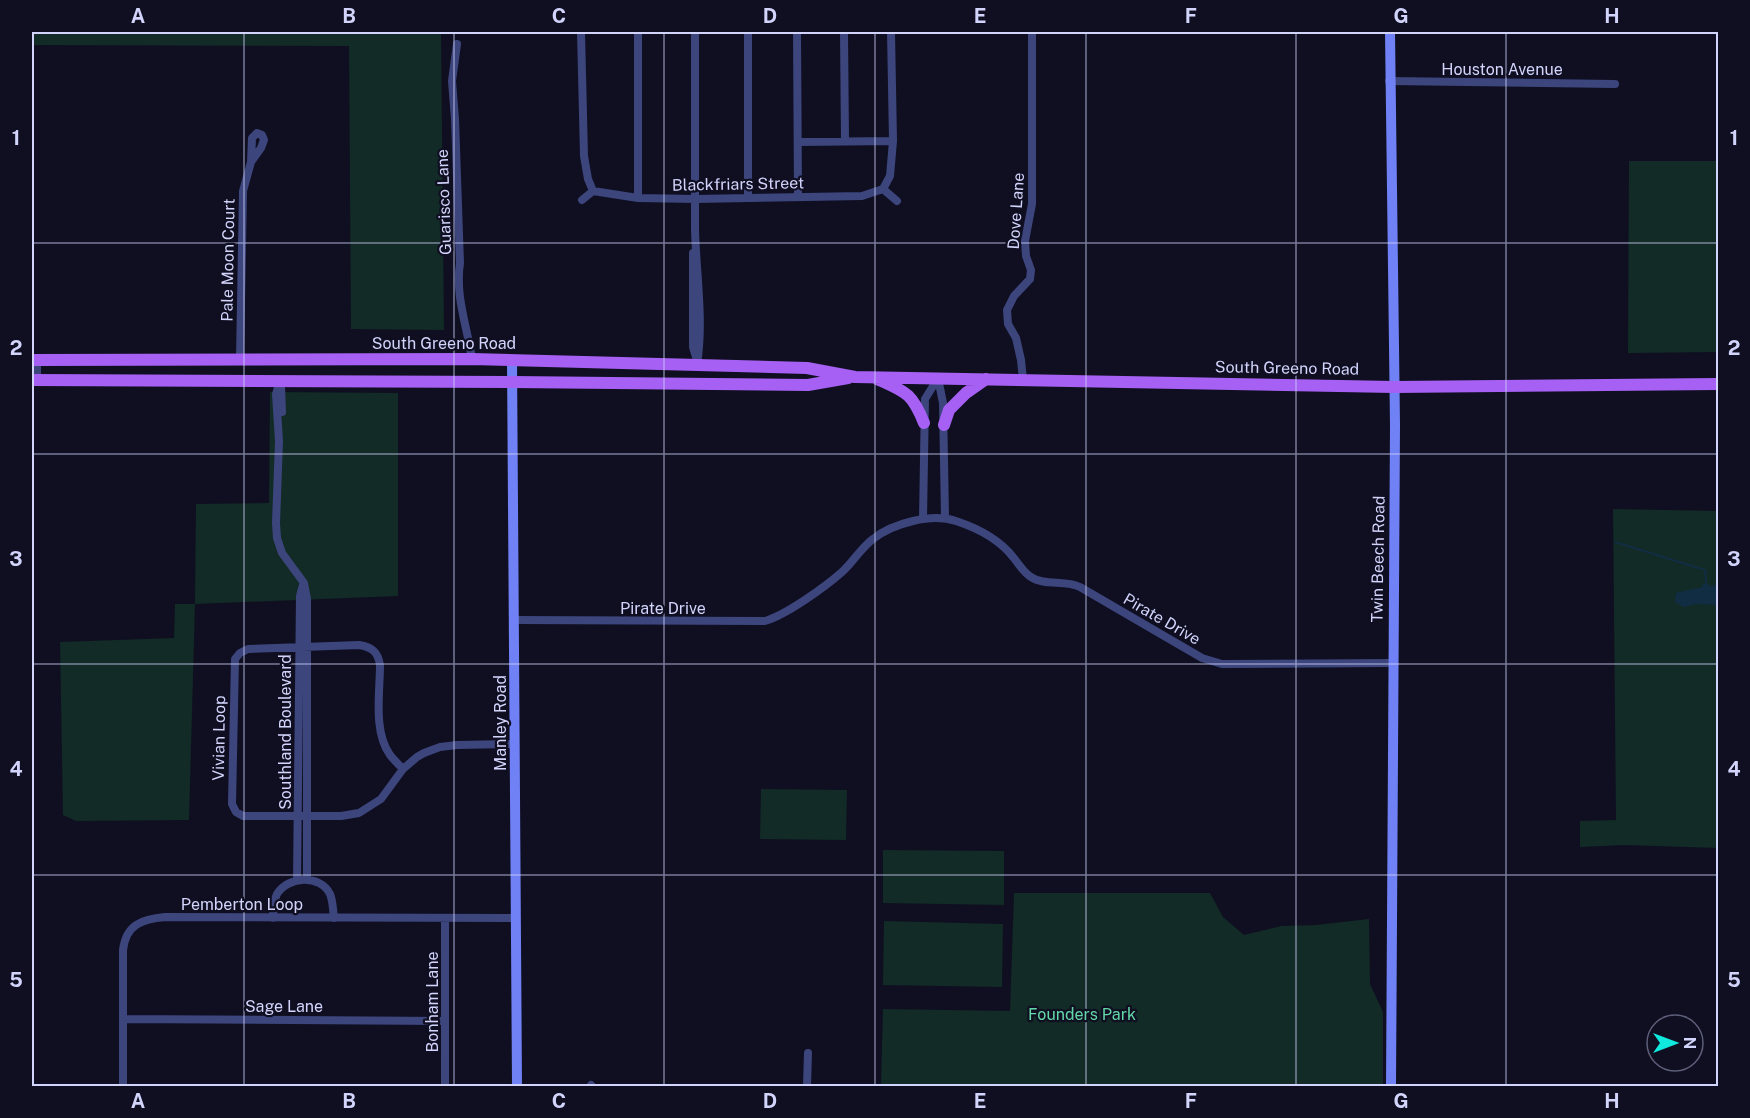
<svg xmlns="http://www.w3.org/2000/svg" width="1750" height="1118" viewBox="0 0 1750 1118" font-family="'Public Sans',sans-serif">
<rect width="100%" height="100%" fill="#0f0f21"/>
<path fill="#122b26" d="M32,32H441L444,330L351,329L349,46L32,45Z
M1629,161H1718V352L1628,353Z
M270,392L398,393V596L195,604L189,820L76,821L63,815L60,642L174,638L175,604H195L196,504L269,503Z
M1613,509L1718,511V848L1624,845L1580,847V821L1616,820Z
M761,789L847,790L846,840L760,839Z
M883,850L1004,851V905L883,903Z
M1014,893H1210L1223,917L1244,935L1281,926L1316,925L1369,919L1370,984L1383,1012V1086H881L883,1009L1010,1011Z
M884,921L1003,924L1002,987L883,985Z"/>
<path fill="#112d43" d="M1703,584H1708L1709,586L1718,585V605L1696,604L1684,607L1675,602L1676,593L1702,587Z"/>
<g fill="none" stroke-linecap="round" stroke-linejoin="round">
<path stroke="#112d43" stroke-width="2" d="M1615,542L1705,570L1706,584"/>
<path stroke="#3d457d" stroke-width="8" d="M581,32L584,156L588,179L593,191
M638,32V198
M695,32V229C696,273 704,320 697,364
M797,32L798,196
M844,32L845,141
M457,44L452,81L455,119L460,263C455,296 467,326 472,359
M1389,81L1615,84
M257,133L262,135L264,140L261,148L251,162L252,138Z
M798,142L893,141
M883,189L890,176L893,141L891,32
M883,189L897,201
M593,191L638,198L695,199L862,196L883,189
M748,198V32
M582,200L593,191
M693,253V347L696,357
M240,359L243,191L251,162
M37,360V380
M938,378L943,403L945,518
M280,380L276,394L279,441L276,523L277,538L282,553L304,583L307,599V879
M1023,380L1021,360L1016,338L1008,324L1007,310L1014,296L1030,279L1031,270L1026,256L1025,241L1032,204V32
M281,386L282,412
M923,519L925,399L938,378
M514,620L765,621C786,615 825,587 842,572C853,562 861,548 873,539C893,523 932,513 956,521C977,528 999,539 1013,557C1019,564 1023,572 1031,577C1044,586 1065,580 1080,587L1202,658L1222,664L1392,663
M403,769C399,765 394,760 390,755C373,731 380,693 380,665C378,652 372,647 359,645L248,649L240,653L235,659L232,804L236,812L243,816H341L359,813L381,799L403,769L417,757L424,753L440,747L457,745L515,744
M297,880L300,596L303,585
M273,918C273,910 273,902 277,894C288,876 320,874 330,894C333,901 333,911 334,918
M445,918V1086
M123,1019L445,1021
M591,1085L592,1086
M123,1086V950C126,924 143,919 165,917L516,918
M807,1086L808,1053"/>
<path stroke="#7081f5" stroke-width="10" d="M1390,32L1395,425L1391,1086
M512,360L517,1086"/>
<path stroke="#a661f4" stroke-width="12" d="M32,360L472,359L807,368L855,377L1394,387L1718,384
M877,379C906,392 912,393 924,423
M32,380L512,382L808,385L848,378
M944,425L949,410L966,393L986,379"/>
</g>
<path fill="none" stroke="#d2d4fc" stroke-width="1.5" stroke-opacity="0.55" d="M244,32V1086M454,32V1086M664,32V1086M875,32V1086M1086,32V1086M1296,32V1086M1506,32V1086M32,243H1718M32,454H1718M32,664H1718M32,875H1718"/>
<g text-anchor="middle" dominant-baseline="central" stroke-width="4.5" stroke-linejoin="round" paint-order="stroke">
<g font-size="16" fill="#d2d4fc" stroke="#0f0f21">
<text x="1502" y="69">Houston Avenue</text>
<text transform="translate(738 184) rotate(-1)">Blackfriars Street</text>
<text transform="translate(444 202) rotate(-92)">Guarisco Lane</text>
<text transform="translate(1016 211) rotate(-86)">Dove Lane</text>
<text transform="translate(228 260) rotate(-89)">Pale Moon Court</text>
<text x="444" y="343">South Greeno Road</text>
<text transform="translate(1287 368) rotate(1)">South Greeno Road</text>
<text transform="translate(1378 559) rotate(-89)">Twin Beech Road</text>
<text x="663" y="608">Pirate Drive</text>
<text transform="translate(1162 619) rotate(30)">Pirate Drive</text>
<text transform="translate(500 723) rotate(-90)">Manley Road</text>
<text transform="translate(285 732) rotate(-90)">Southland Boulevard</text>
<text transform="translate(219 738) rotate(-89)">Vivian Loop</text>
<text x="242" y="904">Pemberton Loop</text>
<text transform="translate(432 1002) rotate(-90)">Bonham Lane</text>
<text x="284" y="1006">Sage Lane</text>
</g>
<g font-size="16" fill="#63d7a8" stroke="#0f0f21">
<text x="1082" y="1014">Founders Park</text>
</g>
</g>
<rect width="1750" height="1118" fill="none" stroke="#0f0f21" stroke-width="66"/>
<g transform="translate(1675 1043) rotate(90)"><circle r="28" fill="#0f0f21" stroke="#5d5e79" stroke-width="1.5"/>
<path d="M0-4.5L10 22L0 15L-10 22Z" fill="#10eade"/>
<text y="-9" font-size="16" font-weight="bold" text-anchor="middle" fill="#d2d4fc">N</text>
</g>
<rect x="33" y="33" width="1684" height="1052" fill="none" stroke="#d2d4fc" stroke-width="2"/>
<g font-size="20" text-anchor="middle" font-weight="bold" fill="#d2d4fc">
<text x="138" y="23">A</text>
<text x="349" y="23">B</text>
<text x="559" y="23">C</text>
<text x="770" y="23">D</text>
<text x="980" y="23">E</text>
<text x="1191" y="23">F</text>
<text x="1401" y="23">G</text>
<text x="1612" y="23">H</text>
<text x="16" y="145">1</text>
<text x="1734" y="145">1</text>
<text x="16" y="355">2</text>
<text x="1734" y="355">2</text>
<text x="16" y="566">3</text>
<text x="1734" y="566">3</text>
<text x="16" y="776">4</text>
<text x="1734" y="776">4</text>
<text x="16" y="987">5</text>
<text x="1734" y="987">5</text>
<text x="138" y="1108">A</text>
<text x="349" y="1108">B</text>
<text x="559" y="1108">C</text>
<text x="770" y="1108">D</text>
<text x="980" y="1108">E</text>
<text x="1191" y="1108">F</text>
<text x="1401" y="1108">G</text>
<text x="1612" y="1108">H</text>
</g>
</svg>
